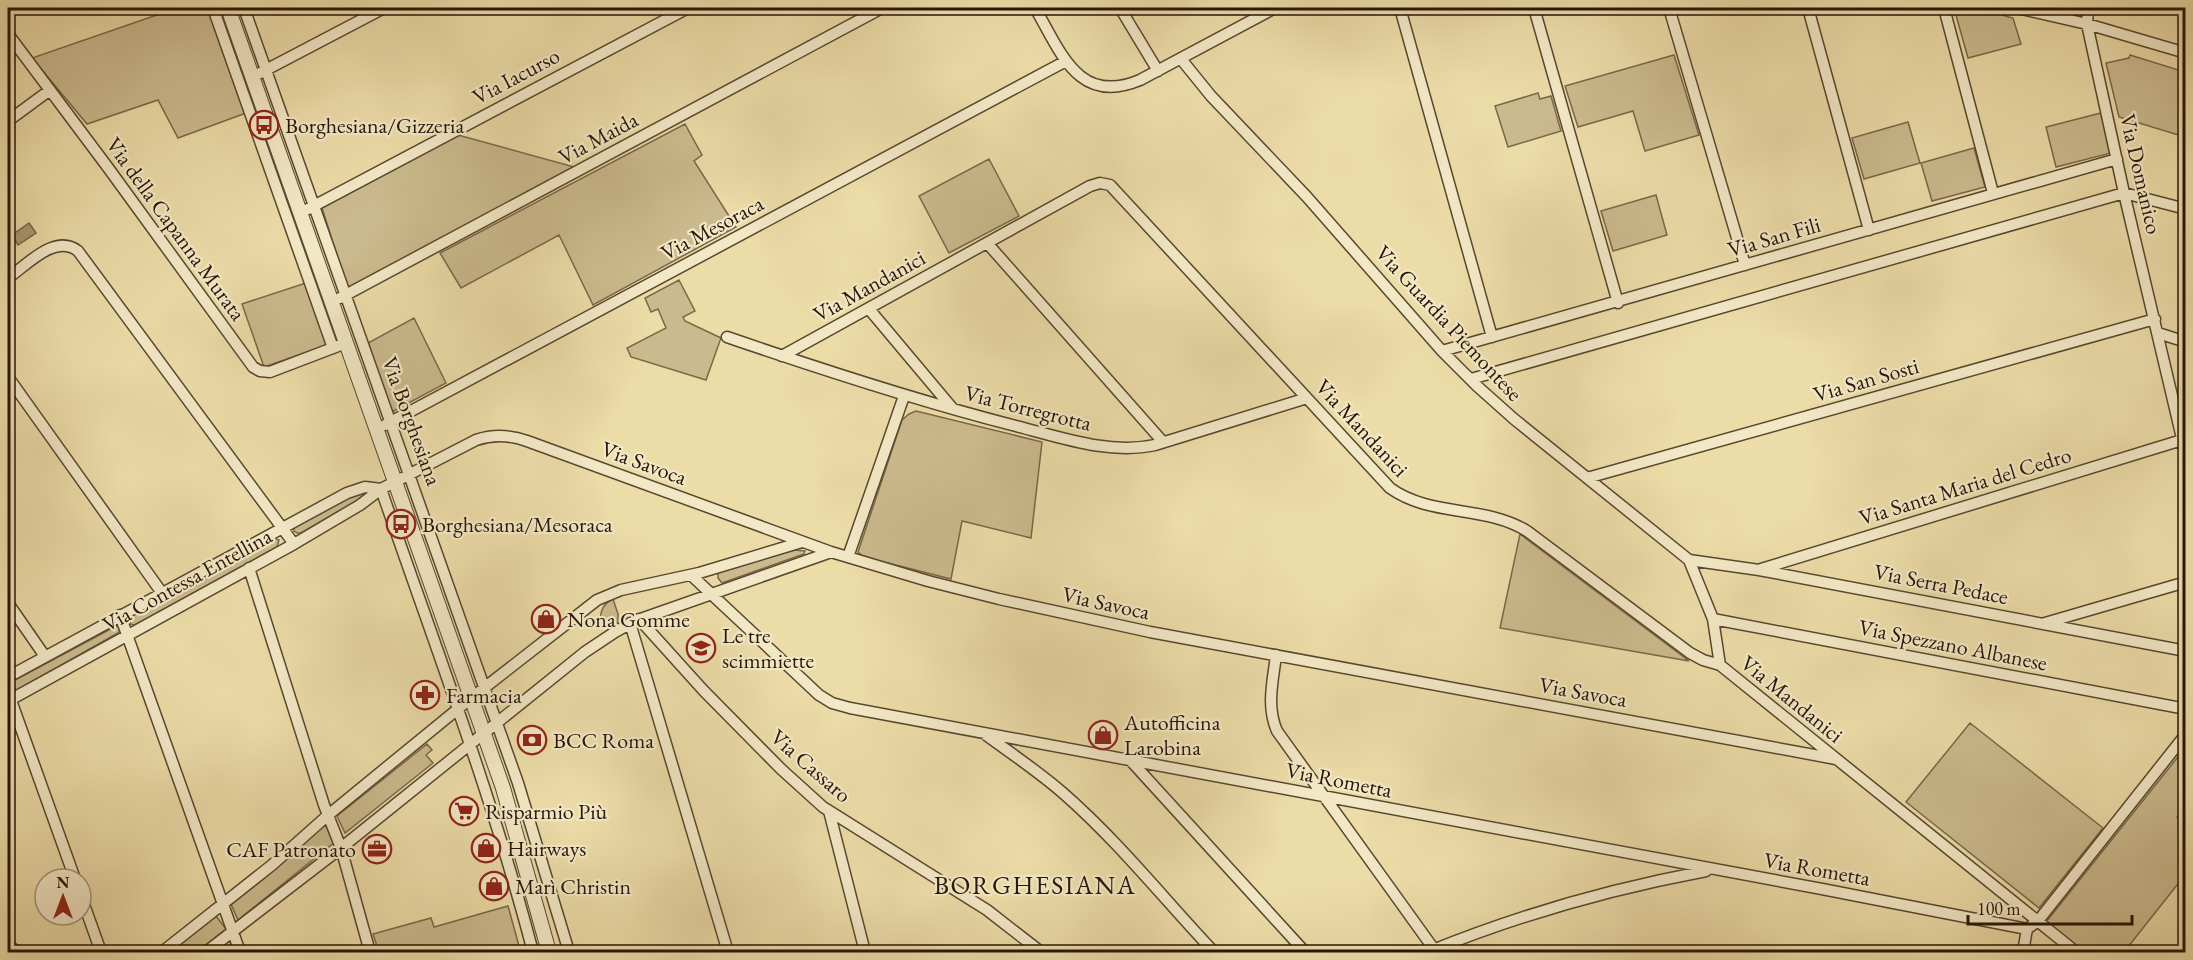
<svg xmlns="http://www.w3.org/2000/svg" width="2193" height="960" viewBox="0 0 2193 960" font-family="'EB Garamond',serif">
<rect width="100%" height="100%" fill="#ecdca8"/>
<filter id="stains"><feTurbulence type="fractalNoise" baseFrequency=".00333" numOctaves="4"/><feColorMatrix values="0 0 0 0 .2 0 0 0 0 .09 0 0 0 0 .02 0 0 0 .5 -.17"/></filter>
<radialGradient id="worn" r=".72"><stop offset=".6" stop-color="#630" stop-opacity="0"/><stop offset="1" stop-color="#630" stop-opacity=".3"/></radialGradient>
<path fill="#cbba8d" stroke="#79684a" stroke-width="1.5" d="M177,8H208L246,113L178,138L158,100L87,124L32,58Z
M1954,8H1976L2013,18L2021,44L1968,58Z
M1674,55L1699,135L1645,151L1633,111L1578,127L1565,86Z
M2130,55L2185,72V137L2119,117L2106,63L2129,58Z
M1538,93L1540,99L1551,96L1561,131L1508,147L1495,106Z
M2101,113L2111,153L2056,167L2046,127Z
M1908,122L1920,163L1864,179L1852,138Z
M685,124L702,155L694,161L736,227L593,305L559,235L461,288L440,253Z
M458,135L574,167L348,290L322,208Z
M1974,148L1985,187L1932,201L1921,163Z
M989,159L1019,216L949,253L919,196Z
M1656,195L1667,235L1613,251L1601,211Z
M679,280L695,311L683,317L685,321L721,338L706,380L631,357L627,348L666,328L658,309L651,312L645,298Z
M306,283L327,345L264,367L242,304Z
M414,318L446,383L392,412L368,343Z
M916,411L1042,442L1031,538L962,521L951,579L864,557L858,552L902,420L909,414Z
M357,491L366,492L367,495L301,533H297L294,531V528Z
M1520,534L1689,661L1500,628Z
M273,538L279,540L277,547L135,625L130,624L131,616Z
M794,550L805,551L804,554L722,583L718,578V571Z
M613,599L618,614V625L610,631L600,620C601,610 603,604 613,599Z
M118,625L121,630L118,633L17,690L13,687L12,683L15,680Z
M1970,723L2103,828L2039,908L1906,802Z
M427,744L432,750L426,755L433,763L345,833L337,816Z
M2185,748V805L2177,817L2185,824V875L2124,952H2085L2046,922Z
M326,822L335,842L238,920L230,902Z
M508,906L519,946L495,952H379L373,934L431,918L434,927Z
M216,916L226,929L197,952H168Z"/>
<path fill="#a99871" stroke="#756447" stroke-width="1.5" d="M29,223L36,233L18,245L12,235Z"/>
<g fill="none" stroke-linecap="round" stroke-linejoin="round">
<g stroke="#58472f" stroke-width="13">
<path id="minor" d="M213,8L333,348
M244,8L518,783L569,952
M1035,8C1061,52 1078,106 1140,80L1275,8
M1120,8L1158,71
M1400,8L1492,337
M1534,8L1618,303
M1669,8L1745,265
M1808,8L1869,230
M1944,8L1993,193
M2017,8L2087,24L2186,53
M2088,8L2087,24L2124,193L2186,455
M8,34L109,169L253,367L260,371L270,372L346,343
M1181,59L1211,96L1307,197L1442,351L1477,386L1514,419L1689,560L1713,619L1720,665
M260,73L384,8
M8,121L50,90
M308,209L688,8
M987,243L1163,442
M8,278C27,265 55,233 78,251L294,544
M340,298L882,8
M869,309L953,409
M2158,333L2186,342
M727,337C823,370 918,401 1016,426C1060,437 1109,455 1155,445L1307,398
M1442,351L2117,159
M782,356L1090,186L1100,183L1110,185L1390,488C1430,517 1485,505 1527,531L1690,653L1703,660L1720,665L2076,952
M8,377L162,593
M1471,379L2124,193L2186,209
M385,425L1066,61
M1587,478L2155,319
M381,489C434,643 492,795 533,952
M848,557L904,396
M1689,560L1759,570L2186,651
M249,568L324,805L341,848L370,952
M1761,569L2182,440
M691,575L819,695L832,703L850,708L1822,889L2027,929
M8,603L44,655
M120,615L240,952
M639,619L703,690L781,769L823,807L987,910L1041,952
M1713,619L2186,709
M630,623L728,952
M2045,623L2186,582
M1276,655C1273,681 1266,706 1277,731L1436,952
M8,677L347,493L365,487L381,489
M8,692L75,879
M8,701L294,544L360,505L381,489L476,440C494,434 510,435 527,441L831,552L928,581L999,599L1150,632L1836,759
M986,735C1012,754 1039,772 1063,793C1118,841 1164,899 1214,952
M1131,761L1305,952
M829,811L865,952
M81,896L101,952
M8,946L19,952
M162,952L272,865L327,816L470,699L597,600L621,590L699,573L802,542
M206,952L341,848L585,652L615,632L635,621L831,552
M1428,952C1518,915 1610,889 1706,871
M2023,952L2027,929L2038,921L2186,734"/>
</g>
<g stroke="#58472f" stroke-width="16">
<path id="tertiary" d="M228,8L503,788L549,952"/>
</g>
<use href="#minor" stroke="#f3e8c6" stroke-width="10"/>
<use href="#tertiary" stroke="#f3e8c6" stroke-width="14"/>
</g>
<defs>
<g id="bus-ring" transform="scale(1.5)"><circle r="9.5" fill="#f3e8c6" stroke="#8f2418" stroke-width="1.5"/><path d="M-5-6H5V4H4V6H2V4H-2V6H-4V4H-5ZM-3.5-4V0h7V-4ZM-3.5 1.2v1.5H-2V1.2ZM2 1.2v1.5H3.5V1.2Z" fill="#8f2418"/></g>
<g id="shop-ring" transform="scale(1.5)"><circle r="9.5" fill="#f3e8c6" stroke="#8f2418" stroke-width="1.5"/><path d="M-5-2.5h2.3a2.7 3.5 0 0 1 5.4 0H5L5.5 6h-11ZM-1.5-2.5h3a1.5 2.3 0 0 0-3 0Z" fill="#8f2418"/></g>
<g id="school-ring" transform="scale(1.5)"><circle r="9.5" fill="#f3e8c6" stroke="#8f2418" stroke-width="1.5"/><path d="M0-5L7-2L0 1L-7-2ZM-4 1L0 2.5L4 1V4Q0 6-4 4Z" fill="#8f2418"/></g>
<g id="pharmacy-ring" transform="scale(1.5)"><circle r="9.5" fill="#f3e8c6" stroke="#8f2418" stroke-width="1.5"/><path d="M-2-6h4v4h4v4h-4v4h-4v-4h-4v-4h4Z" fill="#8f2418"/></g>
<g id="bank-ring" transform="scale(1.5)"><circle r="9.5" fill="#f3e8c6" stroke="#8f2418" stroke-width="1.5"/><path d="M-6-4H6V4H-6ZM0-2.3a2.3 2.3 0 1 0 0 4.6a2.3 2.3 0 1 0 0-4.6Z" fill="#8f2418"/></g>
<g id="supermarket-ring" transform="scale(1.5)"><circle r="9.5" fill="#f3e8c6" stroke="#8f2418" stroke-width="1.5"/><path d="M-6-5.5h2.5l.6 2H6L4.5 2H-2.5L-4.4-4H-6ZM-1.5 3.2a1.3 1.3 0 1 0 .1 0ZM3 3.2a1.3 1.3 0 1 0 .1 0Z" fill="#8f2418"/></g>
<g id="office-ring" transform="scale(1.5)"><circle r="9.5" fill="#f3e8c6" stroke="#8f2418" stroke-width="1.5"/><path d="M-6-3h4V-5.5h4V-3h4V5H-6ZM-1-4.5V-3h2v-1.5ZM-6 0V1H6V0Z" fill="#8f2418"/></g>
</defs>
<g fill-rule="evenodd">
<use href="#bus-ring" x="264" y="125"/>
<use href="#bus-ring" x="401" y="524"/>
<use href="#shop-ring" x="546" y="619"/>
<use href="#school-ring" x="701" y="648"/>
<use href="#pharmacy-ring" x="425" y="695"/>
<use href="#shop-ring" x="1103" y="735"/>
<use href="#bank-ring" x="532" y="740"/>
<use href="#supermarket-ring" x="464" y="811"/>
<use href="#shop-ring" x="486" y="848"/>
<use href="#office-ring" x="377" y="849"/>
<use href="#shop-ring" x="494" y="886"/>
</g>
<g text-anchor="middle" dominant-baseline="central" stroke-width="4.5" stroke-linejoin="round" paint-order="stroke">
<g font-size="22" fill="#271507" stroke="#f3e8c6">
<text transform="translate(516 76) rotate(-28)">Via Iacurso</text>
<text transform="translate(598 138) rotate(-28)">Via Maida</text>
<text transform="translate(2141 174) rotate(77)">Via Domanico</text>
<text transform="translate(712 228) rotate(-28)">Via Mesoraca</text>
<text transform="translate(176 229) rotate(54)">Via della Capanna Murata</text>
<text transform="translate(1774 237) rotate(-16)">Via San Fili</text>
<text transform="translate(869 286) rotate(-29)">Via Mandanici</text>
<text transform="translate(1449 323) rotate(47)">Via Guardia Piemontese</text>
<text transform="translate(1866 380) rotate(-16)">Via San Sosti</text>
<text transform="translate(1028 408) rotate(14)">Via Torregrotta</text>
<text transform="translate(412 421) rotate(70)">Via Borghesiana</text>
<text transform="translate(1362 428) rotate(47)">Via Mandanici</text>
<text transform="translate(644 463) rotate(20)">Via Savoca</text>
<text transform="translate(1965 486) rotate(-17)">Via Santa Maria del Cedro</text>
<text transform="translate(187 580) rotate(-29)">Via Contessa Entellina</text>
<text transform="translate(1941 584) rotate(11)">Via Serra Pedace</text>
<text transform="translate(1106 603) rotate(12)">Via Savoca</text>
<text transform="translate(1953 645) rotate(11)">Via Spezzano Albanese</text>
<text transform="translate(1583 692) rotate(10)">Via Savoca</text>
<text transform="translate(1792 699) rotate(39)">Via Mandanici</text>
<text transform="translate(811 766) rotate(41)">Via Cassaro</text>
<text transform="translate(1339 780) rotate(11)">Via Rometta</text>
<text transform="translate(1817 869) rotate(10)">Via Rometta</text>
</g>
<g font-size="22" fill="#271507" stroke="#f3e8c6" text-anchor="start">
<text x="285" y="125">Borghesiana/Gizzeria</text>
<text x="422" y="524">Borghesiana/Mesoraca</text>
<text x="567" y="619">Nona Gomme</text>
<text x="722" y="635">Le tre<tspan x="722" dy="25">scimmiette</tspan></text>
<text x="446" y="695">Farmacia</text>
<text x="1124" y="722">Autofficina<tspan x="1124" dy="25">Larobina</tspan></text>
<text x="553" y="740">BCC Roma</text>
<text x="485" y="811">Risparmio Più</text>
<text x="507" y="848">Hairways</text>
<text x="356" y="849" text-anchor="end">CAF Patronato</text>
<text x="515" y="886">Marì Christin</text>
</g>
<g font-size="26" letter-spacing="1.5" fill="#271507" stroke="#f3e8c6">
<text x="1035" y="885">BORGHESIANA</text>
</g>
</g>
<rect width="2193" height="960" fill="none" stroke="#ecdca8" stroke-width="30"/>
<rect x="9" y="9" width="2175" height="942" fill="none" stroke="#271507" stroke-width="3"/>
<rect x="15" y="15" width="2163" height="930" fill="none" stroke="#271507" stroke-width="1.5"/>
<g transform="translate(63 897)"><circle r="28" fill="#f3e8c6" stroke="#a1947a" stroke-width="1.5"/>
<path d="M0-4.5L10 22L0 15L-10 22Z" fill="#8f2418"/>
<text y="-9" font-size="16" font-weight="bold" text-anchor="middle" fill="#271507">N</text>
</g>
<path d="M1968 915v9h164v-9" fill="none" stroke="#271507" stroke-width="3"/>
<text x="1977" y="915" font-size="18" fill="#271507" stroke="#f3e8c6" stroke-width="4.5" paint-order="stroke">100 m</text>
<rect width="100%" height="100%" filter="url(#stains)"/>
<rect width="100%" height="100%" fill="url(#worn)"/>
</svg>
